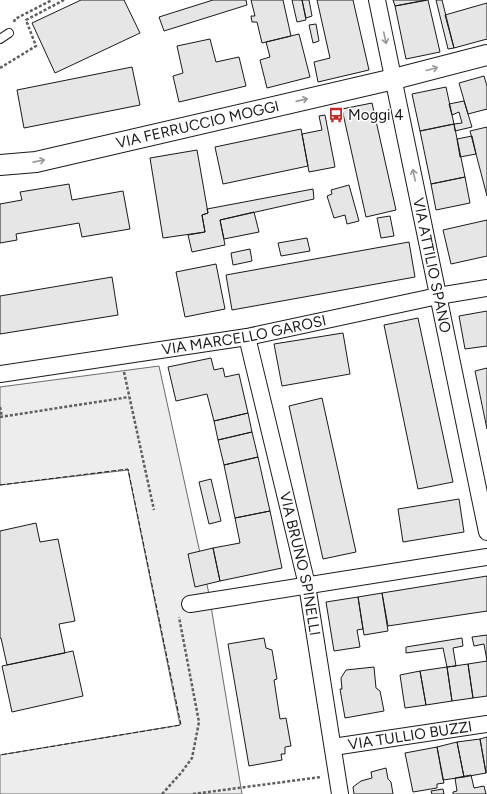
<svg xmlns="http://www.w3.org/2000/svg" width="487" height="794" viewBox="0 0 487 794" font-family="Figtree,sans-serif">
<rect width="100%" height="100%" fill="#fff"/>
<path fill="#ededed" stroke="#6a6a6a" d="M159,366L209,594L242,794H0V755L180,725L128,470L0,485V387Z"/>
<path fill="#e6e6e6" stroke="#1a1a1a" d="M81,0H124L140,33L55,73L32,23Z
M213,0H246L247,5L164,31L159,17Z
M251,0H283L291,36L262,43L257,22H252L251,16H255Z
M292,0H302L306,20L297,22Z
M302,0H309L312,16L306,18Z
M317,0H353L369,70L318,82L314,62L330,58Z
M393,0H426L395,6Z
M428,0L440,52L406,59L395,6Z
M436,0H442L454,48L448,49Z
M487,3V39L454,48L445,15Z
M316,24L319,41L313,43L309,25Z
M299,34L310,77L267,88L260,60L270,57L266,42Z
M210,39L216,62L239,57L246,86L179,102L173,76L183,73L177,46Z
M132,67L140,105L24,128L17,90Z
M484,76L487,86V109L468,114L459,83Z
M446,87L454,124L420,131L412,94Z
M464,101L472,127L455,131L454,124L462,123L459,112L452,115L449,104Z
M372,103L396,210L366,217L342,109Z
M325,115L335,167L309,172L302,134L322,130L319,116Z
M454,124L465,177L431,184L420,131Z
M487,127V196L470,131Z
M301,129L308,166L223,184L215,147Z
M472,136L476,154L460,157L457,139Z
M197,150L208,213L202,215L205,232L163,238L150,158Z
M465,177L470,203L436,210L431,184Z
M69,184L72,200L123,191L130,229L82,237L79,223L16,234L17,240L0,243V204L22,200L20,192Z
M349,185L359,221L347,224L345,215L334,218L327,196L332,194L331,190Z
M313,189L314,199L220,220L225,245L192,252L188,235L205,232L202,215L208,213L207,209Z
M254,212L259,232L224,239L220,220Z
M390,216L394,236L381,238L377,218Z
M487,220V256L451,264L443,230Z
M307,238L310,251L281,256L278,243Z
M409,242L415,277L232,310L226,275Z
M250,249L252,261L233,265L231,253Z
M216,264L225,309L185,317L176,272Z
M112,277L118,315L0,334V296Z
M487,311V346L465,349L459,316Z
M418,318L453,482L418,489L384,325Z
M343,333L350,374L282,386L274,344Z
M211,358L214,370L223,368L225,377L239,374L248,413L214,421L207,394L176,401L168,367Z
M487,368V429L475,371Z
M322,398L356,552L323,559L289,406Z
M248,413L252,432L218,440L214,421Z
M252,432L258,457L224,465L218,440Z
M258,457L270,511L235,518L224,465Z
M211,479L221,521L209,524L199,482Z
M459,499L464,532L403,542L398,509Z
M270,511L282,568L220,581L213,548L240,543L235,518Z
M36,523L40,542L58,539L75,621L59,624L65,653L7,665L1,638H0V531Z
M213,548L220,581L195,587L188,554Z
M487,576V611L388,626L382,593Z
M382,593L388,631L364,635L358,597Z
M358,597L363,629L357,630L360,647L334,651L326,602Z
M487,635V661L484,644L474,646L472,637Z
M264,638L266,648L272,650L277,679L274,680L280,719L286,718L291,746L285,747V754H281L282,760L249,766L228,644Z
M462,638L463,646L453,648L456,666L447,667L443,648L406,653V647Z
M73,651L83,696L12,712L2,666Z
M487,661V696L473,698L468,664Z
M468,664L473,698L452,701L447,667Z
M374,667L376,688L380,691L384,711L345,718L340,689H342L341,678L346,670Z
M447,667L452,701L426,705L420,671Z
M420,671L426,705L405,708L400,675Z
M487,737V772L486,773L480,739Z
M480,739L486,773L464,777L457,742Z
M457,742L464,777L443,780L437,747Z
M437,747L444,783L437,784V788L413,792L405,753Z
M386,768L388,779L391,782L393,794H354L353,787L361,781L372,778L371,772Z
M471,775L474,788L484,786L486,794H453V792L457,791L455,778Z
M443,789L444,794H432L431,791Z"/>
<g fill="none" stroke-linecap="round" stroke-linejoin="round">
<g stroke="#1a1a1a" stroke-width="10">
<path id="service" d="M0,39L9,33"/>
</g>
<g stroke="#1a1a1a" stroke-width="18">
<g id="minor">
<path id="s1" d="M377,0L487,532"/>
<path id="s2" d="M247,337L307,585L340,794"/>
<path id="s3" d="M0,374L247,337L438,296L487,288"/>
<path d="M190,604L487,557"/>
<path id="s4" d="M333,747L487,724"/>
</g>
</g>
<g stroke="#1a1a1a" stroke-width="22">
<g id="tertiary">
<path id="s5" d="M0,165L36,162L394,79L487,55"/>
</g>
</g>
<path stroke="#5f5f5f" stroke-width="2.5" stroke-dasharray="3 2" stroke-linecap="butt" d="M14,22L15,19L52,0
M0,68L36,46L26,20L64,0
M124,372L154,510
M0,407L2,417
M0,417L129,397
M162,794L181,773L192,758L199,722L179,617
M193,794L321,777"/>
<use href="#service" stroke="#fff" stroke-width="8"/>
<use href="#minor" stroke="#fff" stroke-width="16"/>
<use href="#tertiary" stroke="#fff" stroke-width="20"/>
<path stroke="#1a1a1a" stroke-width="1" stroke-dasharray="5 2" stroke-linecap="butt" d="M0,485L128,469L181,725L0,755"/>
</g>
<defs><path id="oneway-shaft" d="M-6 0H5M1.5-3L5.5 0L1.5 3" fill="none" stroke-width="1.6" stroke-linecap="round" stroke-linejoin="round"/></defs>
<g stroke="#989898">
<use href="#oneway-shaft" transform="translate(385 38) rotate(78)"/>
<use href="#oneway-shaft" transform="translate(432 69) rotate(-15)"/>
<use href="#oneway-shaft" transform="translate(302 100) rotate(-13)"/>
<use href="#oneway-shaft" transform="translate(39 161) rotate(-11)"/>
<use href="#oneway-shaft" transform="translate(414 175) rotate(-102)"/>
</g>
<defs>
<g id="bus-bare" transform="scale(1.2)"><path d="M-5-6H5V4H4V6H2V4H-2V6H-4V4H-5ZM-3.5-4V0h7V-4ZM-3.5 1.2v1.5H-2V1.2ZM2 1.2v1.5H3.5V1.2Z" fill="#c62828" stroke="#fff" stroke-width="2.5" paint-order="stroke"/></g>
</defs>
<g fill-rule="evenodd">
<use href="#bus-bare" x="336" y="115"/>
</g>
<g text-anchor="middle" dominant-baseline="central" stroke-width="3" stroke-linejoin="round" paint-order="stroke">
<g font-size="15" fill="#1a1a1a" stroke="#fff" text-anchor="start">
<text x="348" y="115">Moggi 4</text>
</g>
<g font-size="15" fill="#1a1a1a" stroke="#fff">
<text stroke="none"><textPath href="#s5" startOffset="202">VIA FERRUCCIO MOGGI</textPath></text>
<text stroke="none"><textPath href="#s1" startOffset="271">VIA ATTILIO SPANO</textPath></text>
<text stroke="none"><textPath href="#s3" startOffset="247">VIA MARCELLO GAROSI</textPath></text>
<text stroke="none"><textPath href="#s2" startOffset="233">VIA BRUNO SPINELLI</textPath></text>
<text stroke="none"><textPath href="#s4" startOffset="78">VIA TULLIO BUZZI</textPath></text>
</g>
</g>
</svg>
